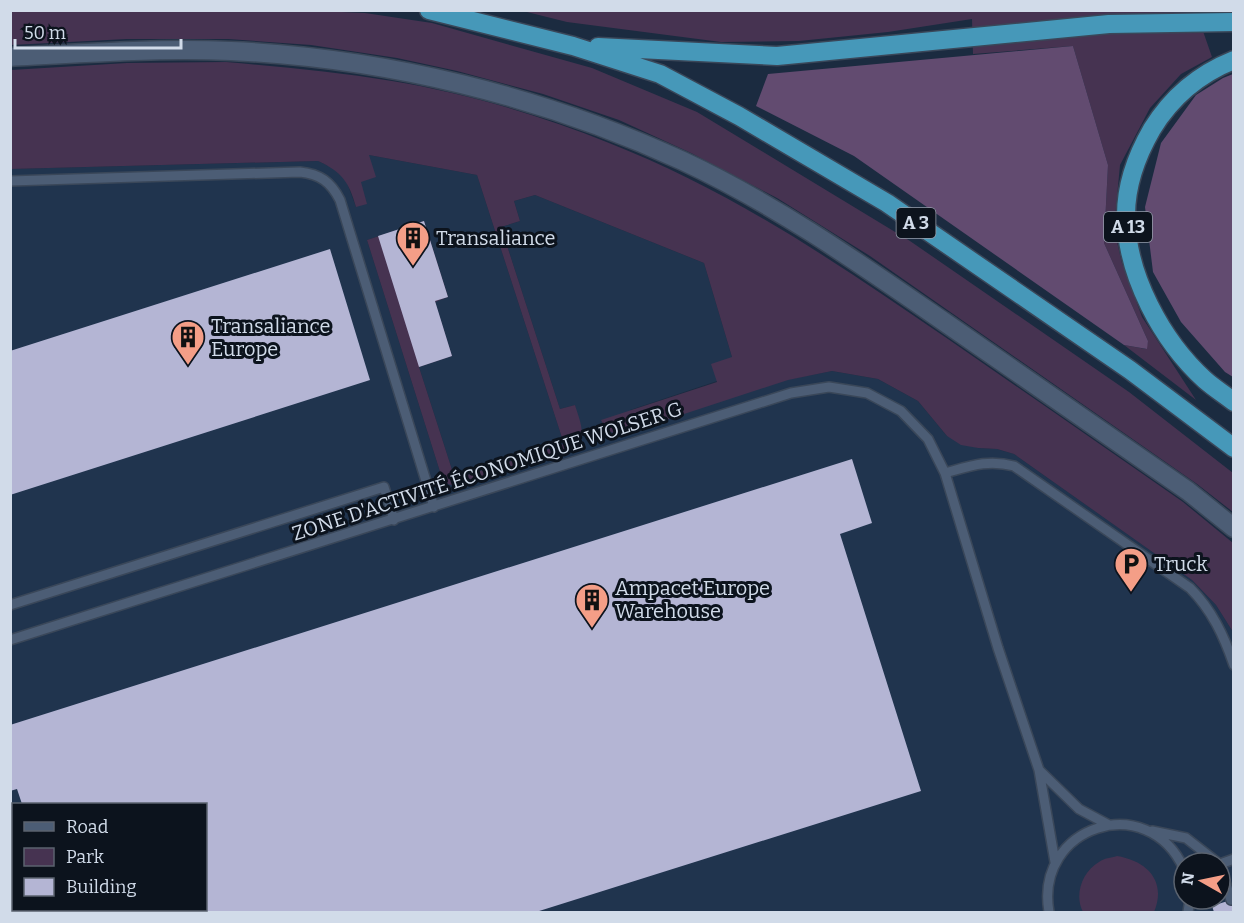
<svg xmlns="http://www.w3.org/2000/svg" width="1244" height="923" viewBox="0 0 1244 923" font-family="Bitter,serif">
<rect width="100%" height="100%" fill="#1b2b40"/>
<path fill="#20344e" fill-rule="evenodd" d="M369,155L477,175L564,444L455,479L419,367L435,301L448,297L424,221L367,240L442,478L446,483L577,447L575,405L560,409L501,227L520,221L514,201L535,195L704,263L732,357L717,381L630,410L832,371L878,379L918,401L947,436L978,448L997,449L1014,454L1192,580L1216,605L1233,632V912H11L10,169L318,161L333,168L346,180L356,207L360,182ZM14,804H206V910H14ZM1184,863H1220V899H1184Z"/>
<path fill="#463351" d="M11,10H295L365,13L432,23L592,68L697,112L910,241L1129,392L1233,473V512L1197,484L870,256L777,198L691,153L619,120L543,94L457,71L397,58L311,45L228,39H127L11,45Z
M523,11H1196L1212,57L1181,74L1150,108L1120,165L1114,229L1122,263L1142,317L1196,400L1124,345L1146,349L1148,341L1104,243L1108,165L1073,46L973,54L972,19L888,32L799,41L721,42L567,22Z
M226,62C282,67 337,72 392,81C465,93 540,115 609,143C732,191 840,265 948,339C1026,393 1104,447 1183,502L1233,543V632L1216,605L1192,580L1014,454L997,449L978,448L961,445L947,436L918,401L878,379L832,371L788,380L623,434C611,434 606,431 601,420L717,382L711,364L732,357L704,263L535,195L514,201L520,221L501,227L560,409L575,405C579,419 587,434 577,447L460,485C451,486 447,485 442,478L367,240L424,221L448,297L435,302L452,356L419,367L455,479L564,444L477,175L369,155L376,177L361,182L367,204L356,207C349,182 342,172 318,161L11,169V70L127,63Z
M1117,856C1147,861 1167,881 1154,912H1083C1074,895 1082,872 1099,862C1104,858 1111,858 1117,856Z"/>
<path fill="#624b70" d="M1073,46L1108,165L1104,243L1148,341L1147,349L1124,345L854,156L756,106L768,74Z
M1233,74H1234L1233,377L1225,372L1181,322L1153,272L1145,207L1161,143L1196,95L1223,78Z"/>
<path fill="#b4b5d4" d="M424,221L448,297L435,301L452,356L419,367L378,236Z
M330,249L370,380L10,495V351Z
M852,459L872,523L840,534L921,791L536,912H56L55,910H206V804H22L17,789L10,791V725Z
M1234,899V912H1214L1212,906Z"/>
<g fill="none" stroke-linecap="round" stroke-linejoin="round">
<g stroke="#3a4759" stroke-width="12">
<path id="lane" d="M10,181L300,172C320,174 331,182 340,200L434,507
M945,473C970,466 988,459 1014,466L1190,588C1212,610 1224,636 1234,665
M10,605L384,487L394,520
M10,640L791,393L829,387L867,393L901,411L928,439L945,473L998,648L1039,770L1055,862
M1039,770L1079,809L1109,825
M1152,831L1186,838L1218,863
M1220,864L1234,859
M1220,866L1231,900
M1049,912C1034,826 1148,789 1184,869
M1188,912L1190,899"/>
</g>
<g stroke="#3a4759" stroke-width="21">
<path id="secondary" d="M10,57C84,53 158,48 231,51C386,58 542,96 683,161C775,204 859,263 943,321C1024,377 1106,434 1188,491L1234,528"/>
</g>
<g stroke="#3a4759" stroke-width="21">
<path id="highway" d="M429,10L573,46L660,74L739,116L887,203L1130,370L1234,448
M598,47L777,56L1109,24L1234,22
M1234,60C1199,74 1171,98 1152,129C1137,155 1126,185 1126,215C1126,275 1162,341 1205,380C1214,388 1224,394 1234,402"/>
</g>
<use href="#lane" stroke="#4c5d75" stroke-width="9"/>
<use href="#secondary" stroke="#4c5d75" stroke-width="18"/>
<use href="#highway" stroke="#4698b9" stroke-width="18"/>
</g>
<defs>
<g id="building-pin" transform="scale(1.725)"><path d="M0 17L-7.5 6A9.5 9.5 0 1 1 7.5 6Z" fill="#f49e87" stroke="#0c131d"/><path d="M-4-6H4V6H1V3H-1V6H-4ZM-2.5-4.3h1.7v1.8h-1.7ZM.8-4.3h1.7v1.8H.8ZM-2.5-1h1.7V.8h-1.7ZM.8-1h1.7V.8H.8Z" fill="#111"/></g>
<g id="parking-pin" transform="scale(1.725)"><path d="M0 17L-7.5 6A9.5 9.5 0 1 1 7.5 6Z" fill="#f49e87" stroke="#0c131d"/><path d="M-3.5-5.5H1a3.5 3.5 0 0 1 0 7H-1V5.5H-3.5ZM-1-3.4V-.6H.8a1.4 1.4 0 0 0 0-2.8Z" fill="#111"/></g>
</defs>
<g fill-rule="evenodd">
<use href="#building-pin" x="413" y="238"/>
<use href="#building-pin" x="188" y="337"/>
<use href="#parking-pin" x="1131" y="564"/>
<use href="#building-pin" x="592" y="600"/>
</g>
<g text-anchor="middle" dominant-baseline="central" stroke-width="6" stroke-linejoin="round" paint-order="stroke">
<g fill="#0c131d" stroke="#969fac" stroke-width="1.5">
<rect x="896.5" y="208" width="39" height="30" rx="4.5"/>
<rect x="1104" y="212" width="48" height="30" rx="4.5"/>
</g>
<g font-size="18" font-weight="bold" fill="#d1dbe9">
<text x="916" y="223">A 3</text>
<text x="1128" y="227">A 13</text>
</g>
<g font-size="20" fill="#d1dbe9" stroke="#0c131d" text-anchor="start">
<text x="436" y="238">Transaliance</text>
<text x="211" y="326">Transaliance<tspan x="211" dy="23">Europe</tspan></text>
<text x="1154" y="564">Truck</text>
<text x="615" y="588">Ampacet Europe<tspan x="615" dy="23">Warehouse</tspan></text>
</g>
<g font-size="20" fill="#d1dbe9" stroke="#0c131d">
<text transform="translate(487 471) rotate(-18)">ZONE D'ACTIVITÉ ÉCONOMIQUE WOLSER G</text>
</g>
</g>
<rect width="1244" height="923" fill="none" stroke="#d1dbe9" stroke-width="24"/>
<rect x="12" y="803" width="195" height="108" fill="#0c131d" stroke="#5b636f" stroke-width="1.5"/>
<rect x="24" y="822" width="30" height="9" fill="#4c5d75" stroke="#5b636f" stroke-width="1.5"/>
<text x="66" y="833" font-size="18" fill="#d1dbe9">Road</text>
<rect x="24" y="848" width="30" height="18" fill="#463351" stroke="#5b636f" stroke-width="1.5"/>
<text x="66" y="863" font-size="18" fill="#d1dbe9">Park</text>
<rect x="24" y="878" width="30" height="18" fill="#b4b5d4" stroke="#5b636f" stroke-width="1.5"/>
<text x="66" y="893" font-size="18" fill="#d1dbe9">Building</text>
<g transform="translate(1202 881) rotate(279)"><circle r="28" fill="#0c131d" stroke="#5b636f" stroke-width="1.5"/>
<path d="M0-4.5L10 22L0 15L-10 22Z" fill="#f49e87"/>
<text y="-9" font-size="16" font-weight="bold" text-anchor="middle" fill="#d1dbe9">N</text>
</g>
<path d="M15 39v9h166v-9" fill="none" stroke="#d1dbe9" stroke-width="3"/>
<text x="24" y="39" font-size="18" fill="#d1dbe9" stroke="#0c131d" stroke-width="4.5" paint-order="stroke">50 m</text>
</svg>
